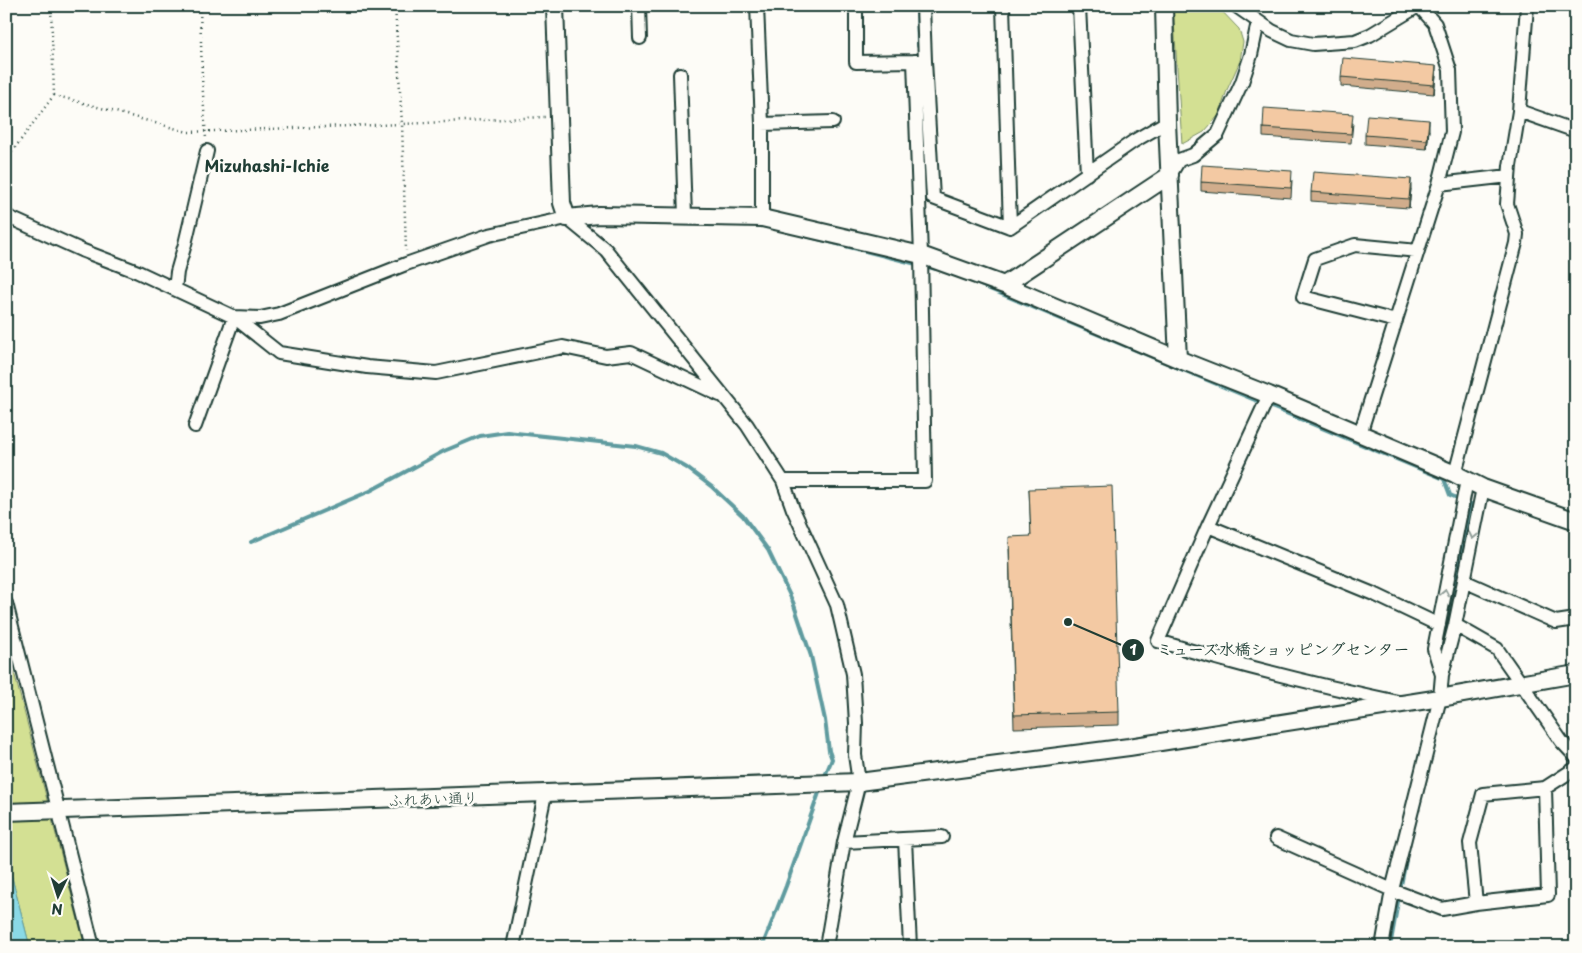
<svg xmlns="http://www.w3.org/2000/svg" width="1582" height="953" viewBox="0 0 1582 953" font-family="'Playpen Sans','Klee One',sans-serif">
<rect width="100%" height="100%" fill="#fdfcf7"/>
<filter id="ink" filterUnits="userSpaceOnUse"><feTurbulence type="fractalNoise" baseFrequency=".02" numOctaves="2"/><feDisplacementMap in="SourceGraphic" scale="10" xChannelSelector="R" yChannelSelector="G"/><feConvolveMatrix kernelMatrix="1 2 1 2 8 2 1 2 1" color-interpolation-filters="sRGB"/></filter>
<g filter="url(#ink)">
<path fill="#d3e093" stroke="#798e64" d="M1173,6H1217L1239,29L1243,42L1240,61L1227,90L1219,115L1204,132L1182,144Z
M6,641L85,947H30L6,855Z"/>
<path fill="#8ad9e6" stroke="#5f9b9f" d="M6,855L30,947H6Z"/>
<g fill="none" stroke-linecap="round" stroke-linejoin="round">
<path stroke="#5f9b9f" stroke-width="4" d="M917,6L918,46
M802,235L936,269
M980,285L1444,479L1450,495L1471,504L1444,643
M251,542L370,491L444,451L480,436L507,432L636,446L661,453L687,468L712,487L743,516L768,550L793,602L811,656L825,720L829,751L832,759L824,778
M1400,890L1406,860
M762,947L786,886L821,787
M1390,947L1399,896"/>
<g stroke="#1f3d34" stroke-width="16">
<path id="minor" d="M639,6L640,38
M757,6L762,124V218
M856,6V62L914,61
M1003,6L1010,227
M1079,6L1087,174
M1236,6L1272,31L1291,40L1313,44L1355,41L1370,35L1418,6
M925,61L933,198L1010,227
M680,74L685,216
M1519,111L1576,131
M762,124L833,122
M1170,175L1179,160L1193,155L1218,134L1242,82L1251,55L1258,22
M1439,184L1509,176
M6,216L81,250L138,272L234,317L260,318L279,314L406,264L489,235L567,218L606,250L747,425L783,481L793,509L837,605L853,674L856,723L855,755L859,782L844,842L826,947
M1010,227L1134,141L1167,122
M175,289L177,272L185,244L207,151
M1396,321L1303,297L1315,259L1355,245L1418,251
M1269,395L1208,526L1158,641C1237,665 1317,685 1398,702
M195,426L234,317L279,353L367,367L436,373L563,347L606,356L631,353L720,395
M1360,434L1439,184L1452,132L1450,70L1435,24L1419,6
M1455,474L1516,243L1517,234L1507,204L1510,166L1519,111L1527,6
M783,481H925L921,255L914,61H925L923,6
M1208,526L1376,595L1439,625
M1464,581L1556,622L1576,619
M6,603L93,947
M1455,625L1497,649L1562,742L1576,757
M1442,675L1434,649L1467,480
M1276,838L1392,890L1442,909L1476,903L1548,895L1545,788
M905,839L910,947
M844,842L942,837
M1476,903L1470,843L1483,794L1545,788L1576,768
M513,947L545,794
M1382,947L1392,890L1440,698L1442,675L1455,625L1483,488"/>
</g>
<g stroke="#1f3d34" stroke-width="20">
<path id="tertiary" d="M555,6L562,203L567,218L599,215L762,218L921,255L1004,285L1178,359L1269,395L1455,474L1483,488L1576,521
M1164,6L1167,122L1178,359
M1004,285L1170,175
M6,812L859,782L1129,747L1440,698L1576,674"/>
</g>
<path stroke="#1f3d34" stroke-width="2.5" stroke-dasharray="1 4" stroke-linecap="butt" d="M200,6L202,78L206,139
M395,6L402,124L545,117
M54,95L188,132L402,124L406,251
M6,160L54,95L51,6"/>
<use href="#minor" stroke="#fdfcf7" stroke-width="12"/>
<use href="#tertiary" stroke="#fdfcf7" stroke-width="16"/>
</g>
<path fill="#d1ad8c" stroke="#1f3d34" d="M1436,75L1434,94L1341,86V77Z
M1353,123L1351,143L1263,137V128Z
M1429,130L1427,149L1365,144V135Z
M1292,180L1291,198L1201,191V182Z
M1411,189L1409,208L1311,201V192Z
M1029,489L1119,712V725L1014,728L1009,549L1031,536Z"/>
<path fill="#aa8d72" stroke="#1f3d34" d="M1436,66V75L1434,94V85Z
M1429,120V130L1427,149V140Z
M1411,179V189L1409,208V199Z"/>
<path fill="#f3c9a3" stroke="#1f3d34" d="M1343,58L1436,66L1434,85L1341,77Z
M1264,108L1353,114L1351,134L1263,128Z
M1367,115L1429,120L1427,140L1365,135Z
M1202,165L1292,171L1291,188L1201,182Z
M1313,172L1411,179L1409,199L1311,192Z
M1112,486L1119,712L1014,715L1009,537L1031,536L1029,489Z"/>
<defs><path id="oneway-chevron" d="M-2-3.5L2.5 0L-2 3.5" fill="none" stroke-width="1.6" stroke-linecap="round" stroke-linejoin="round" transform="scale(1.25)"/></defs>
<g stroke="#8e9c96">
<use href="#oneway-chevron" transform="translate(1473 536) rotate(102)"/>
<use href="#oneway-chevron" transform="translate(1445 593) rotate(-79)"/>
</g>
</g>
<g text-anchor="middle" dominant-baseline="central" stroke-width="5" stroke-linejoin="round" paint-order="stroke">
<g font-size="15" fill="#1f3d34" stroke="#fdfcf7">
<text transform="translate(433 798) rotate(-2)">ふれあい通り</text>
</g>
<g font-size="16" font-weight="bold" fill="#1f3d34" stroke="#fdfcf7">
<text x="267" y="165">Mizuhashi-Ichie</text>
</g>
</g>
<path fill="none" stroke="#1f3d34" stroke-width="2" d="M1068 622L1133 650"/>
<g fill="#1f3d34" stroke="#fdfcf7" stroke-width="2">
<circle cx="1068" cy="622" r="5"/>
<circle cx="1133" cy="650" r="12"/>
</g>
<g font-size="15" text-anchor="middle" font-weight="bold" fill="#fff">
<text x="1133" y="655">1</text>
</g>
<g font-size="16" text-anchor="middle" font-weight="bold" fill="#1f3d34" stroke="#fdfcf7" stroke-width="5" stroke-linejoin="round" paint-order="stroke">
<text x="1283" y="655">ミューズ水橋ショッピングセンター</text>
</g>
<rect width="1582" height="953" fill="none" stroke="#fdfcf7" stroke-width="25"/>
<rect x="12" y="12" width="1557" height="928" fill="none" stroke="#1f3d34" stroke-width="2" filter="url(#ink)"/>
<g transform="translate(58 896) rotate(184)" stroke="#fdfcf7" stroke-width="4" paint-order="stroke">
<path d="M0-4L9 19L0 12L-9 19Z" fill="#1f3d34"/>
<text y="-8" font-size="14" font-weight="bold" text-anchor="middle" fill="#1f3d34">N</text>
</g>
</svg>
